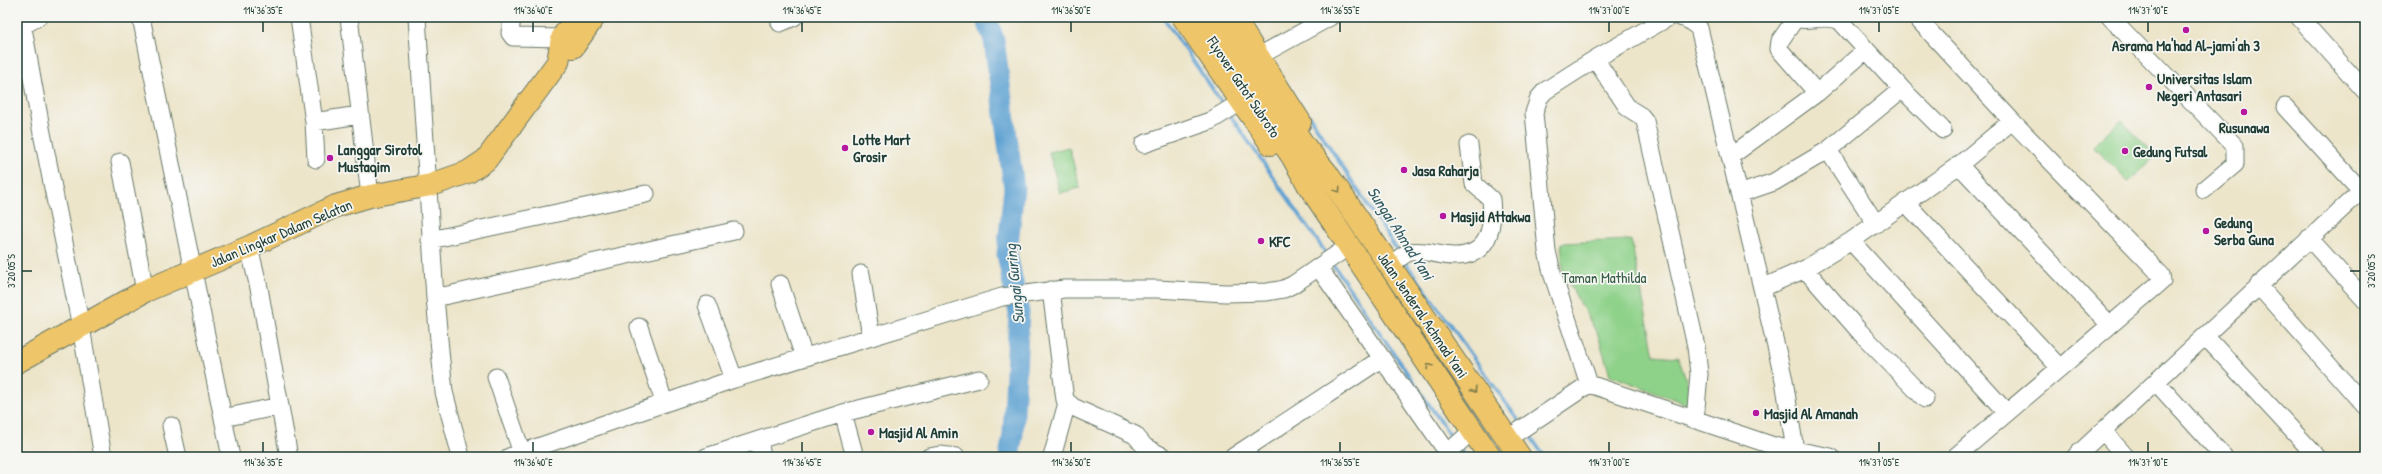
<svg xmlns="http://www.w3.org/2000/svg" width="2382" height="474" viewBox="0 0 2382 474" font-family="'Patrick Hand',sans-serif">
<rect width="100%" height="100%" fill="#f6f6f2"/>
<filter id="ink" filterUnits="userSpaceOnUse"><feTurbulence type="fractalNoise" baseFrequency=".025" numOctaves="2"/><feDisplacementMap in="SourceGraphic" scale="8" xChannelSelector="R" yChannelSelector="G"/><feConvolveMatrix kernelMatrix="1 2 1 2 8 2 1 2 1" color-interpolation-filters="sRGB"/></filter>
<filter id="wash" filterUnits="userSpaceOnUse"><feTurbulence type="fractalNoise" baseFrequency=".012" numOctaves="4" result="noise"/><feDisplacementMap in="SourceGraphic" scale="16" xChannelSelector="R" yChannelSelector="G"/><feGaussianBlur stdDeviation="0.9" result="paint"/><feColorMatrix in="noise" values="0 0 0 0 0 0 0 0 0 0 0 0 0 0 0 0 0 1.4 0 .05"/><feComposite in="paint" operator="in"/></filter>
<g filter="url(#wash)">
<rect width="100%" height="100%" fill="#ede5ca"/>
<path fill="#8ed189" stroke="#56875e" d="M2121,120L2156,156L2128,182L2093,147Z
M1069,147L1080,188L1060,193L1049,152Z
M1631,240L1654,355L1678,357L1691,393L1692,406L1610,375L1598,335L1563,273L1561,243Z"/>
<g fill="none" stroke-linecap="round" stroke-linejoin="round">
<path stroke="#5da1d2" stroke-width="3.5" d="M1163,17L1224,106
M1308,114L1399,253
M1230,115L1328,256
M1404,260L1521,424
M1332,263L1454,441
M1527,432L1545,457
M1459,448L1465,457"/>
<path stroke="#5da1d2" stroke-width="21" d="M986,17L994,40L1014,188L1007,254L1019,312L1013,434L1009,457"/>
</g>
</g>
<g filter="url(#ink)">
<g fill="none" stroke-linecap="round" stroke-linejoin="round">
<g stroke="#677868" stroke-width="19">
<path id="minor" d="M21,17L41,128L81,327L103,457
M141,17L231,457
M299,17L314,122L316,159
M349,17L370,196
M417,17L435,298L444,392L461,457
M512,17L510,33L513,37L562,38
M1680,17L1687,19L1699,28L1762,288
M1792,17C1808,24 1824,13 1840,21L1902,89L1943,130
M1916,17L2012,121
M2110,17L2235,146V164L2204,190
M2299,17L2365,91
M1795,19L1780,41L1779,49L1817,93
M780,23L794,17
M17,29L38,17
M1259,56L1330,17
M1595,59L1628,108L1641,116L1645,121L1696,346L1699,374L1695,420
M2285,107L2365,195
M314,122L359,115
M1144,144L1210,121L1241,102
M1731,156L1817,93L1866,50
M120,162L145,291
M1959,165L2110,325
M1739,194L1774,182L1828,150
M1906,203L2060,368
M1876,224L1828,150L1902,89
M2309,238L2365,300
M430,240L646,194
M1851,241L2007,413
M249,247L259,288L289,457
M1389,266C1395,262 1403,254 1410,252C1424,249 1439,256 1453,256C1489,257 1494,228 1491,199L1474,184L1469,145
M1319,268L1448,453
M1805,269L1860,332L1925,399
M861,274L871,337
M780,284L804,357
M2258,285L2365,406
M1051,290L1065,400L1073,407L1135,435L1145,447L1164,457
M435,298L734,231
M707,305L734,379
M639,327L664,402
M2206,337L2317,457
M496,377L522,453
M2156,382L2224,457
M1589,384L1552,273L1547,251L1534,113L1539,98L1545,91L1595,59L1669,17
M1589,384L1774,446L1831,457
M843,413L855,457
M223,418L280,406
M171,426L178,457
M2103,431L2126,457
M1507,439L1589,384
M759,440L762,457
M1795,450L1784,380L1762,288L1805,269L1851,241L1959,165L2012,121L2161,275L2162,281L1955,457
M509,457L734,379L1002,297L1064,289H1157L1225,293L1267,292L1284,289L1294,284L1349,246
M706,457L843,413L979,379
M929,457L940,455L956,457
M1052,457L1067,403
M1233,457L1381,359
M1443,457L1472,431
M2075,457L2361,191"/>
</g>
<g stroke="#677868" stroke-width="24">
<path id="major" d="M1183,17L1271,144
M1233,17L1300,122
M573,47L594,17
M17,362L145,291L249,247L336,206L370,196L431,185L468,172L486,160L558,62L562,38L576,17"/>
</g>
<g stroke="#677868" stroke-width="24">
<path id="highway" d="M1197,17L1292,156L1309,186L1490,457
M1216,17L1306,148L1326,172L1520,457"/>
</g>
<use href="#minor" stroke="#fff" stroke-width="17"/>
<use href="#major" stroke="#eec569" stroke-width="22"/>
<use href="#highway" stroke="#eec569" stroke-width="22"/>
</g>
<defs><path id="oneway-chevron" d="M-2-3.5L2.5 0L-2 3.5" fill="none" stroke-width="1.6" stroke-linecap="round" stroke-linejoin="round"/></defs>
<g stroke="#7c7a4c">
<use href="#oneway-chevron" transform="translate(1338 190) rotate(56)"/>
<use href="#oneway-chevron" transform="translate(1429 366) rotate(-124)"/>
<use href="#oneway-chevron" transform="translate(1474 390) rotate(56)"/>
</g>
</g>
<path fill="none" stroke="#1f3d34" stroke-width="1.5" d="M263,22V32M533,22V32M802,22V32M1071,22V32M1340,22V32M1609,22V32M1879,22V32M2148,22V32M22,271H32M2350,271H2360M263,442V452M533,442V452M802,442V452M1071,442V452M1340,442V452M1609,442V452M1879,442V452M2148,442V452"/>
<g fill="#b5179e" stroke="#f6f6f2" stroke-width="1.5">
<circle cx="2186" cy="30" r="4"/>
<circle cx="2149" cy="87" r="4"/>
<circle cx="2244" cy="112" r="4"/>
<circle cx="845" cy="148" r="4"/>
<circle cx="2125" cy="151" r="4"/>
<circle cx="330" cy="158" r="4"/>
<circle cx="1404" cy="170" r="4"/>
<circle cx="1443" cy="216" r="4"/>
<circle cx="2206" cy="231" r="4"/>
<circle cx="1261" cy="241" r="4"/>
<circle cx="1756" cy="413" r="4"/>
<circle cx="871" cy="432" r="4"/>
</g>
<g text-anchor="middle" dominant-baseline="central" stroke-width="3.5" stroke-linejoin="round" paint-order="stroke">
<g font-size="15" font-weight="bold" fill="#1f3d34" stroke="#f6f6f2" text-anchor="start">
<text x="2186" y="45" text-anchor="middle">Asrama Ma'had Al-jami'ah 3</text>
<text x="2157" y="78">Universitas Islam<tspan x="2157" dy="17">Negeri Antasari</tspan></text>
<text x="2244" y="127" text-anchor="middle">Rusunawa</text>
<text x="853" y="139">Lotte Mart<tspan x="853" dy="17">Grosir</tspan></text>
<text x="338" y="149">Langgar Sirotol<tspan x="338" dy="17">Mustaqim</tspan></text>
<text x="2133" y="151">Gedung Futsal</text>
<text x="1412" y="170">Jasa Raharja</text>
<text x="1451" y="216">Masjid Attakwa</text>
<text x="2214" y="222">Gedung<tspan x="2214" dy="17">Serba Guna</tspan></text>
<text x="1269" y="241">KFC</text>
<text x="1764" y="413">Masjid Al Amanah</text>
<text x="879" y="432">Masjid Al Amin</text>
</g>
<g font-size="15" fill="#1f3d34" stroke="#f6f6f2">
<text transform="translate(1244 87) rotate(56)">Flyover Gatot Subroto</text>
<text transform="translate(281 233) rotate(-23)">Jalan Lingkar Dalam Selatan</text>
<text transform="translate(1423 315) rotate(56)">Jalan Jenderal Achmad Yani</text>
</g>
<g font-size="15" fill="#355b45" stroke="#f6f6f2">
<text x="1604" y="277">Taman Mathilda</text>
</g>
<g font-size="16" font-style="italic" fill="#325b63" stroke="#f6f6f2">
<text transform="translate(1401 233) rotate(57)">Sungai Ahmad Yani</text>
<text transform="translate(1014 284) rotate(-96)">Sungai Guring</text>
</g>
</g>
<rect width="2382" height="474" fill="none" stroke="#f6f6f2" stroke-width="44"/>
<rect x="22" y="22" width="2338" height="430" fill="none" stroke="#1f3d34" stroke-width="1.5"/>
<g font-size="10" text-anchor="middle" fill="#1f3d34">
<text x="263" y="14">114°36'35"E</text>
<text x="533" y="14">114°36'40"E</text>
<text x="802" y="14">114°36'45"E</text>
<text x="1071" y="14">114°36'50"E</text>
<text x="1340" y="14">114°36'55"E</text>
<text x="1609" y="14">114°37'00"E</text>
<text x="1879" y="14">114°37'05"E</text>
<text x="2148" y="14">114°37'10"E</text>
<text transform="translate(11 271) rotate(-90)" y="4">3°20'05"S</text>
<text transform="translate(2371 271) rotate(-90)" y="4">3°20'05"S</text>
<text x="263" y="466">114°36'35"E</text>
<text x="533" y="466">114°36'40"E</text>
<text x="802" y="466">114°36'45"E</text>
<text x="1071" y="466">114°36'50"E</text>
<text x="1340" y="466">114°36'55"E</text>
<text x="1609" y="466">114°37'00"E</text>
<text x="1879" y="466">114°37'05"E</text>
<text x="2148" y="466">114°37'10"E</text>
</g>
</svg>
